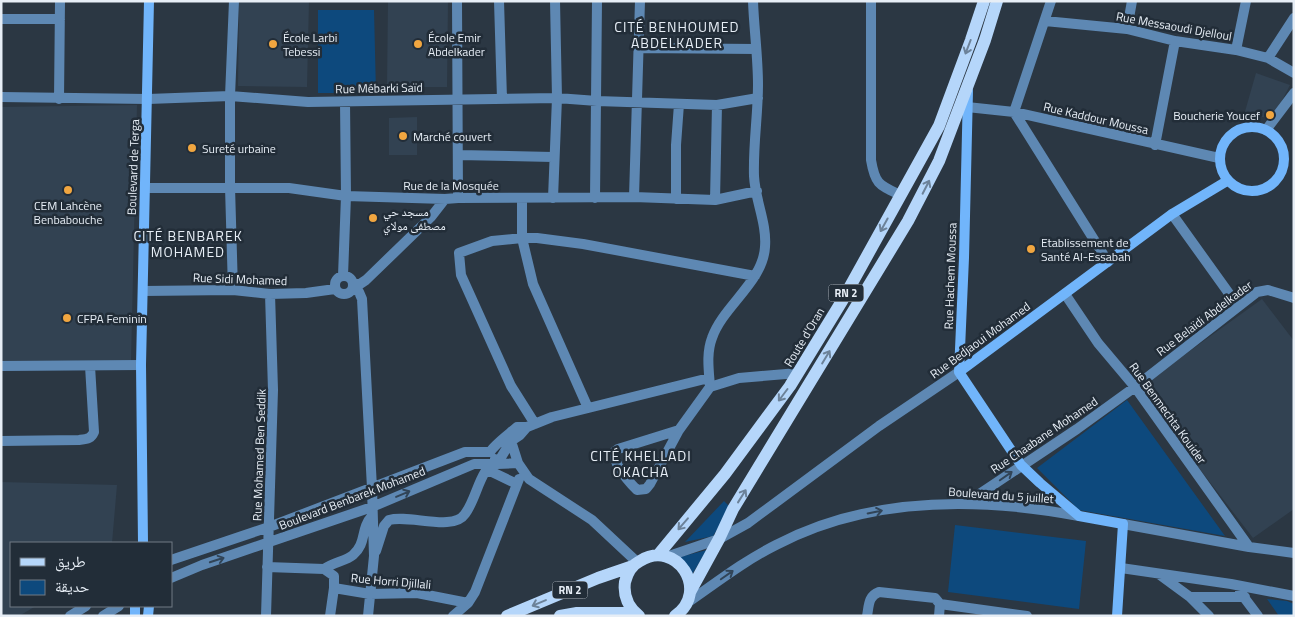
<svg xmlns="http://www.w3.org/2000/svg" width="1295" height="617" viewBox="0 0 1295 617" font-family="'Titillium Web','Noto Naskh Arabic',sans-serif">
<rect width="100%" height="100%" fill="#2b3743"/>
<path fill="#324252" d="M239,1H309L307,87L238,86Z
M388,1H448L447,87H387Z
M1256,73L1290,85L1273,118L1244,115Z
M137,105L131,361H1V107Z
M417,117V155H389V118Z
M1262,299L1294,341V509L1253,538L1148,402L1152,398L1146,390L1149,387L1148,381Z
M1,482L117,485L112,543H11V606H36L19,616H1Z"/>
<path fill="#0d497d" d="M318,10H374L376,93H318Z
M1127,400L1225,536L1079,510L1037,468Z
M724,501L731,508L713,536L685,542Z
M955,525L1086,541L1079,609L948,592Z
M707,550L691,576L672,559Z
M1267,599L1287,601L1294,604V616H1279Z"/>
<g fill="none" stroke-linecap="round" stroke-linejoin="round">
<path stroke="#5e88b3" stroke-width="10" d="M457,1L458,198
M499,1L502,99
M753,1C754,29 758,57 758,85C758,115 753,145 754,176C755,200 767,223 765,247C763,282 723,306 712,338C706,354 709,371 710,387L739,378L798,373
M871,1V160C875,184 879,185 900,195
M1051,1L1014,112L1108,262
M1,19H60
M1045,21L1127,29L1175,41L1236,50L1268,58L1294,73
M1127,29L1132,1
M638,48L756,49
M1236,50L1246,1
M1268,58L1294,18
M1,97L148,99L230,96L308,102L557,98L597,101L717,105L758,98
M59,99L60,1
M967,107L1014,112L1219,158
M1266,130L1294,93
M1155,145L1175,41
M458,155L553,157
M145,188H289L346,196L445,199L458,198L634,197L715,200L757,191
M634,197L640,1
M522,198V238L533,284L588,408
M553,198L557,98L555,1
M595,198L597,1
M676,199V145L679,104
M715,200L717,105
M1172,214L1238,306
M335 285a9 9 0 1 1 18 0a9 9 0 1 1-18 0Z
M343,276L346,196L345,102
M353,284H360L366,280L431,217L445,199
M353,288L359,292L362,299L372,488L374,556L368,616
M233,290L230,187V96L234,1
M143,291L233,290L270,294L306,293L335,289
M1065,294L1098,343L1135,387L1249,547
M1,366L141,365
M535,424L511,386L461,275L459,253L492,241L522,238H537L583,244L755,276
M679,430L650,484L646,489L637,490C628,481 614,465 614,452L618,449Z
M679,430L710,387
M1,441L79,440C87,439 91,439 94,432L90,366
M507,441H511L518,463L529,479L592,520L637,562
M495,459L497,464L518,463
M966,503L1077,429L1135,387L1257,292L1268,290L1294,298
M1123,524L1249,547L1294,553
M376,551L384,526L389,520C409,514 453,532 465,514C474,502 477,485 485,472H492L517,484
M666,557L719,539L748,523L879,426L959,372
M171,560L269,527L465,452H490C495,444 509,434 517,427H527
M267,567L324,569L334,576V588L370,594L417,593L468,603
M1121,568L1231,584L1294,596
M324,569C334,562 346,561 353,555C367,543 360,529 372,516
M1160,575L1190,597L1209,616
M171,578L202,565L372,507L474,464H497L511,441L520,435L527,427L552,417L709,378
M1240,592L1258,616
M1190,597H1245
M687,603C716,583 744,561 776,545C869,496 978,497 1079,516
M940,604L1027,616
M70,616L86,606
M103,616L119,606
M266,616L273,390L270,294
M330,616L334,588
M453,616L468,603L475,592L519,479
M867,616C869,606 868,596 879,592L935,598L940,604L939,616"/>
<path stroke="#71b5fb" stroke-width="10" d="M968,91L964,258L959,372L1021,465L1040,483L1079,516L1123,524L1117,616
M1220 159a32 32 0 1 1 64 0a32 32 0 1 1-64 0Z
M959,372L1172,214L1227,181
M143,543L141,365L149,1
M135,616V606
M148,616L149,606"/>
<path stroke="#b5d6fa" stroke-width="12" d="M658,555L725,474L790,386L842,301L939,126L971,40L984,1
M690,592L719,539L733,509L908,221L939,161L985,40L997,1
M507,616L598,578L633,566
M560,616L577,613H635
M639,616C629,608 623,596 625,582C627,574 632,565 640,561C676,538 711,591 675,616"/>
</g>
<defs><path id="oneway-shaft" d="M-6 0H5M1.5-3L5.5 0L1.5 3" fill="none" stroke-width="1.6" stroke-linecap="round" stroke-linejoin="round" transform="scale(1.25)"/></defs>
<g stroke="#6c8299">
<use href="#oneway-shaft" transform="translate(968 47) rotate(111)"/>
<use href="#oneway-shaft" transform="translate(926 187) rotate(-63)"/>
<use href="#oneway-shaft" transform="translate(884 225) rotate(119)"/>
<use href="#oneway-shaft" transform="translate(826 357) rotate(-59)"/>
<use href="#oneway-shaft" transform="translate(783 395) rotate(127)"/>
<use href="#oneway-shaft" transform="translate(742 496) rotate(-58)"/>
<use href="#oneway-shaft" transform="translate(683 524) rotate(131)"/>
<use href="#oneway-shaft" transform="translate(539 603) rotate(157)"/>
</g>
<g stroke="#314457">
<use href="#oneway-shaft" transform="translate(1006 476) rotate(-35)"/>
<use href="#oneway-shaft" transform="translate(403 494) rotate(-23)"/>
<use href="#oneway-shaft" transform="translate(875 512) rotate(-11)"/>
<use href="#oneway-shaft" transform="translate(217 560) rotate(-18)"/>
<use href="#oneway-shaft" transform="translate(727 575) rotate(-35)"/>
</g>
<g fill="#f1a640" stroke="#222d38" stroke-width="2">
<circle cx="273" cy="44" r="5"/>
<circle cx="418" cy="44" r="5"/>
<circle cx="1270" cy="115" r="5"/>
<circle cx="403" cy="136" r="5"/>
<circle cx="192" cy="148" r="5"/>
<circle cx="68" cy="190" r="5"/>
<circle cx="373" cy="218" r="5"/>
<circle cx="1031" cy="249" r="5"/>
<circle cx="67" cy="318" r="5"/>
</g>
<g text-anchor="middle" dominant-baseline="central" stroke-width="5" stroke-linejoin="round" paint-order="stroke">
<g fill="#222d38" stroke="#acb4bd" stroke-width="1">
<rect x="828.5" y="284.5" width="35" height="17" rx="4"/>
<rect x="552.5" y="581.5" width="35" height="17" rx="4"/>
</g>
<g font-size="11" font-weight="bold" fill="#e7eef6">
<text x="846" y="293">RN 2</text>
<text x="570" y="590">RN 2</text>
</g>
<g font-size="12" fill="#e7eef6" stroke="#222d38">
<text transform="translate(1174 26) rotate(10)">Rue Messaoudi Djelloul</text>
<text transform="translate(379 88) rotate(-1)">Rue Mébarki Saïd</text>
<text transform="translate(1096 118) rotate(13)">Rue Kaddour Moussa</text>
<text transform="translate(133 167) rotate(-88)">Boulevard de Terga</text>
<text x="451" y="185">Rue de la Mosquée</text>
<text transform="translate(950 276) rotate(-88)">Rue Hachem Moussa</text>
<text transform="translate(240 279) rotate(2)">Rue Sidi Mohamed</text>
<text transform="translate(1204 318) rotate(-37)">Rue Belaïdi Abdelkader</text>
<text transform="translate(804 337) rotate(-59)">Route d'Oran</text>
<text transform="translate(980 340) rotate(-36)">Rue Bedjaoui Mohamed</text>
<text transform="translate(1168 413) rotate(54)">Rue Benmechta Kouider</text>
<text transform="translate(1044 435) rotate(-34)">Rue Chaabane Mohamed</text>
<text transform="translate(259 455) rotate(-88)">Rue Mohamed Ben Seddik</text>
<text transform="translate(1001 495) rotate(4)">Boulevard du 5 juillet</text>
<text transform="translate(352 498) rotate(-21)">Boulevard Benbarek Mohamed</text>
<text transform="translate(391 581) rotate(5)">Rue Horri Djillali</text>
</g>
<g font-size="12" fill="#e7eef6" stroke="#222d38" text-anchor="start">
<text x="283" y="37">École Larbi<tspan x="283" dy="14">Tebessi</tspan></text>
<text x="428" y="37">École Emir<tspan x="428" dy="14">Abdelkader</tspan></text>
<text x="1260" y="115" text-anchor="end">Boucherie Youcef</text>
<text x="413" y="136">Marché couvert</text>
<text x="202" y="148">Sureté urbaine</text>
<text x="68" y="205" text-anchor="middle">CEM Lahcène<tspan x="68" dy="14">Benbabouche</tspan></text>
<text x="383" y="211">مسجد حي<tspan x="383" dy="14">مصطفى مولاي</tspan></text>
<text x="1041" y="242">Etablissement de<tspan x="1041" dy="14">Santé Al-Essabah</tspan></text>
<text x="77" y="318">CFPA Feminin</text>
</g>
<g font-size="14" letter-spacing="1" fill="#e7eef6" stroke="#222d38">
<text x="677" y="26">CITÉ BENHOUMED<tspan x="677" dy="16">ABDELKADER</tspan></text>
<text x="188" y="235">CITÉ BENBAREK<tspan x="188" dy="16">MOHAMED</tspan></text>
<text x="641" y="455">CITÉ KHELLADI<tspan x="641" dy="16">OKACHA</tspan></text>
</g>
</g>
<rect width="1295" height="617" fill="none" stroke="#e7eef6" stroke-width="5"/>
<rect x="10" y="542" width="162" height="65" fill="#222d38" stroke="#717a84"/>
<rect x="20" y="558" width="25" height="8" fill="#b5d6fa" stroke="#717a84"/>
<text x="55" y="567" font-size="15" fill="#e7eef6">طريق</text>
<rect x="20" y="580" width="25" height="15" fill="#0d497d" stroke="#717a84"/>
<text x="55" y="592" font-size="15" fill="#e7eef6">حديقة</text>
</svg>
